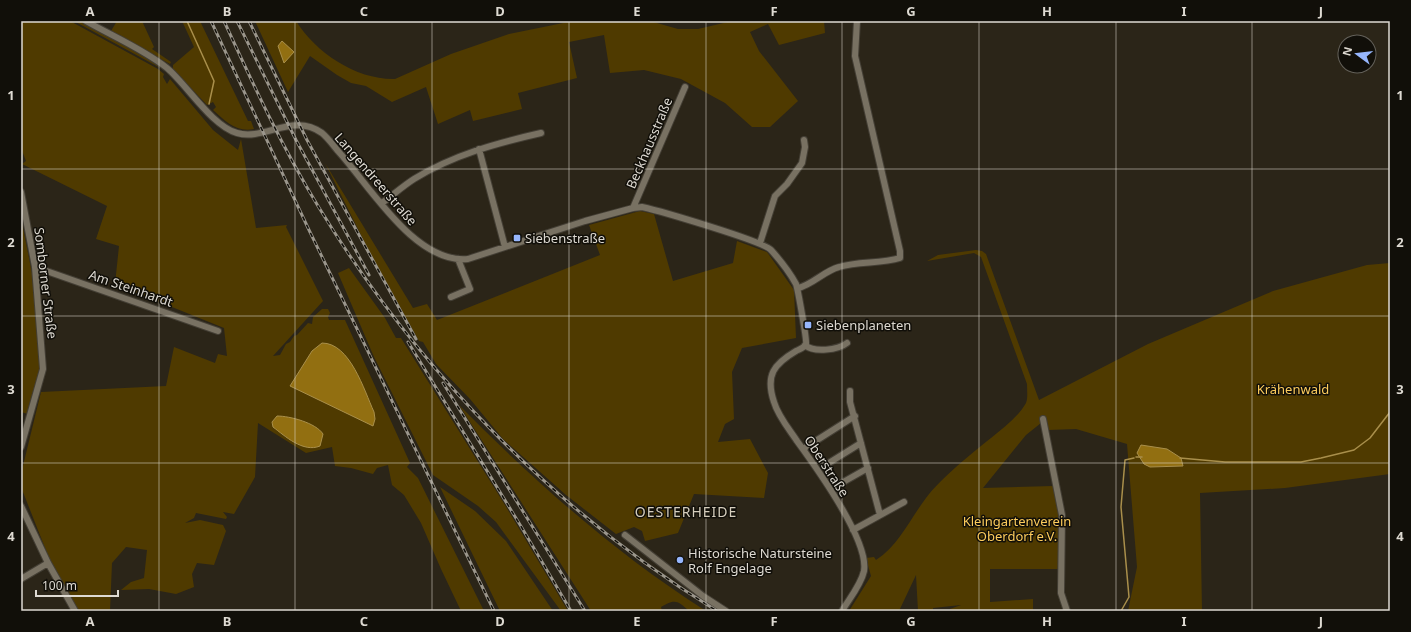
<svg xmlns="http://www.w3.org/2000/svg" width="1411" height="632" viewBox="0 0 1411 632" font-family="'Noto Sans',sans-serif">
<rect width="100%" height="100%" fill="#2b2518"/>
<path fill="#4f3a00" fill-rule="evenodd" d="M21,21H70L158,69L164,74L163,77L167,84L170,79L213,130L238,150L241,139L256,228L287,225L286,227L323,301L273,356L280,355L286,344L290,342L294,336L297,335L308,323L312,324L313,317L322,309H328L330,313L328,317L329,320H345L410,463L407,467L418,478L484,611H461L441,569L421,523L404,495L392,485L388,465L377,468L373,474L351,468L335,466L332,447L306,453L258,423L255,477L234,514L223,512L227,517L226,519L196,513L194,518L185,523L200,520L223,525L226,531L214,565L197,563L192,574L194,587L176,594L149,589L121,590L131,582L144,578L147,550L126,547L112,563L110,611H78L51,563L21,487V474L41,392L166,386L174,347L215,363L218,354L227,356L224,328L115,284L119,246L96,239L107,206L22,164L26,161L21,148Z
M74,21H80L145,57L164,70Z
M91,21L111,31L117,21H142L154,47L152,49L171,62L170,64Z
M182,21H200L248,121H251L254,129C237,133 225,121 213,110L216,107L213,102L207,105L173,69V65L194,47Z
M255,21H296C316,53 357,80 395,79L451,54L509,34L573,21H650L678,29H698L732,21H824L825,33L779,45L768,24L750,32L759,51L798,101L770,127H752L725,103L681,79L644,70L610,73L604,35L569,42L577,78L518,93L522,109L473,121L470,110L438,124L426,87L392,102L366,86L351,83L337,75L310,56L288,92Z
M325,163L413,308L427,304L437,320L600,255L589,225L640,211L654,214L673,281L733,263L737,241L767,252L794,290L796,338L742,348L732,372L734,419L725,424L718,442L750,439L768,473L764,498L694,494L678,533L645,541L642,531L634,527L616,534L566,495L503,439L470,399L436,364L423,342L419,341L368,249Z
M21,218L36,293L40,372L28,414L21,412Z
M976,250L982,251L986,254L1039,400L1148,344L1273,291L1367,265L1390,263V474L1285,488L1200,493L1202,611H1128L1137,567L1127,444L1076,429L1048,430L1041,423L1026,435L983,488L1053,486L1058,510V569H990V602L1033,599V611H950V609L961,605L933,608V611H918L916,575L899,611H849L871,576L866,558L874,557L876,560C899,545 910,519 926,498C941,478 971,454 991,438C1003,428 1019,416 1026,403C1028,398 1027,390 1027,384L981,257L974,253L927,261L938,255ZM1167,449L1181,458L1183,466L1160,467L1144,464L1141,457Z
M349,268L385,318L396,338H401L505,505L568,611H561L496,522L478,506L433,475L374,357L338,273Z
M459,405C535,482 615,553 706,611H689C677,600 675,599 661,607L662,611H591Z
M440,487L475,511L506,541L553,611H500Z"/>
<path fill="#926f11" stroke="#a98f4b" d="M282,41L294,52L284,63L278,46Z
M322,343C350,343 364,390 374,412L375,419L373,426L290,386L312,351Z
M277,416C290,416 316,423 323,434L320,446C303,453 285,436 273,427L272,422Z
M1141,445L1167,449L1181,458L1183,466L1150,467L1144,464L1137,453Z"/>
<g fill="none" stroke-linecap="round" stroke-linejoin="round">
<path stroke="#a98f4b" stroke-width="1.5" d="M187,21L214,81L209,104
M1136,457H1142
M1180,458L1225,462H1301L1321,458L1354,450L1370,438L1390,412
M1121,611L1129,597L1121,507L1125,460L1134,458"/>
<g stroke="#443f35" stroke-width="8">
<path id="minor" d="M86,21C112,36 143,49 167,68C187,85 212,126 237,133C265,141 293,112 322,133C328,138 333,145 338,151C370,186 415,264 468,259L585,221L633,208L642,207C660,211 763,241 771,250C780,260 790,273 796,284C798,290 807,340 806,344C804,348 800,349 796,351C774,364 765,375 774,402C778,416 789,429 797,441C816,467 869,541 864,571C861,585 849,599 842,611
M479,149L505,247
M21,192L35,267L43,369L21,447
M382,203C393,195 403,186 414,179C453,155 497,143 541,133
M633,208L685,87
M760,243L775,196L787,184L802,163L805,147L804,140
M35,267L218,331
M798,288C812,285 824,271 839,267C859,261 880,264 900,258V251L855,56L857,21
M451,297L470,289L458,259
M805,345C814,353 838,350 847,343
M850,391V402L880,515
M1043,419L1062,515L1061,593L1067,611
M803,449L855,416
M824,466L861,443
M838,485L868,468
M21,506L48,563L75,611
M853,530L904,502
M625,535L703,596L726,611
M21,579L48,563"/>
</g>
<use href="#minor" stroke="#787162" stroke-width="6"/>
<g stroke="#9b968c" stroke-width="3">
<path id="rail" d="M211,21L309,230L494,611
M224,21C253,84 282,147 318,206C417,369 554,511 717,611
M237,21L296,140L369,275
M249,21L307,140L416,339
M408,342L522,528L571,611
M443,383L585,611"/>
</g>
<use href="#rail" stroke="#110f09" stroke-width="1.5" stroke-dasharray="4.5" stroke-linecap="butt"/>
</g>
<path fill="none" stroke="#dedad2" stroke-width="1" stroke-opacity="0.55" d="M159,21V611M295,21V611M432,21V611M569,21V611M706,21V611M842,21V611M979,21V611M1116,21V611M1252,21V611M21,169H1390M21,316H1390M21,463H1390"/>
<g fill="#96b6fd" stroke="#110f09" stroke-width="1.5">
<rect x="513" y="234" width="8" height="8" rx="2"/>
<rect x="804" y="321" width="8" height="8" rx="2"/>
<circle cx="680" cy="560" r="4"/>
</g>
<g text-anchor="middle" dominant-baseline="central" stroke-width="3" stroke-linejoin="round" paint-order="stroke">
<g font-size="13" fill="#dedad2" stroke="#110f09">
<text transform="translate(649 143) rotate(-67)">Beckhausstraße</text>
<text transform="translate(376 179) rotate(49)">Langendreerstraße</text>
<text transform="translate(46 283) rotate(83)">Somborner Straße</text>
<text transform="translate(131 288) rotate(19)">Am Steinhardt</text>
<text transform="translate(827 466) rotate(57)">Oberstraße</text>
</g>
<g font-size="13" fill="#dedad2" stroke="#110f09" text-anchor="start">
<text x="525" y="238">Siebenstraße</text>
<text x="816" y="325">Siebenplaneten</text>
<text x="688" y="553">Historische Natursteine<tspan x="688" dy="15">Rolf Engelage</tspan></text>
</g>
<g font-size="13" fill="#fdcc5c" stroke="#110f09">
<text x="1293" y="389">Krähenwald</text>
<text x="1017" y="521">Kleingartenverein<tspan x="1017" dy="15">Oberdorf e.V.</tspan></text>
</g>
<g font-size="14" letter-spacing="1" fill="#d6cebd" stroke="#110f09">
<text x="686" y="511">OESTERHEIDE</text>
</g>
</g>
<rect width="1411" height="632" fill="none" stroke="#110f09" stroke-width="44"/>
<g transform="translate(1357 54) rotate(285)"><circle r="19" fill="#110f09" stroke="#636059"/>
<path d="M0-3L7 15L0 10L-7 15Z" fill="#96b6fd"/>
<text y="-6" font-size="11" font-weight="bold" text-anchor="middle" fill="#dedad2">N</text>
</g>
<path d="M36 590v6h82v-6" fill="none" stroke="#dedad2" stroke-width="2"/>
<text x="42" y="590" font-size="12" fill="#dedad2" stroke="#110f09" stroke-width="3" paint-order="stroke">100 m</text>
<rect x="22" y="22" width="1367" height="588" fill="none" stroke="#dedad2" stroke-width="1.5"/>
<g font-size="13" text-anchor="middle" font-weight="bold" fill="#dedad2">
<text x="90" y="16">A</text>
<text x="227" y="16">B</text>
<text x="364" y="16">C</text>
<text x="500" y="16">D</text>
<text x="637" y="16">E</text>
<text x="774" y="16">F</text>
<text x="911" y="16">G</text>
<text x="1047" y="16">H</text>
<text x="1184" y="16">I</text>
<text x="1321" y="16">J</text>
<text x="11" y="100">1</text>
<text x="1400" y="100">1</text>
<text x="11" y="247">2</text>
<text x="1400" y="247">2</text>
<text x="11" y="394">3</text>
<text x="1400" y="394">3</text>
<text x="11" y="541">4</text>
<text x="1400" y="541">4</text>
<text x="90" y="626">A</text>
<text x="227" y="626">B</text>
<text x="364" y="626">C</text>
<text x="500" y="626">D</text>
<text x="637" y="626">E</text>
<text x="774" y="626">F</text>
<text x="911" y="626">G</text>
<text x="1047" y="626">H</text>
<text x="1184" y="626">I</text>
<text x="1321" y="626">J</text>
</g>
</svg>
